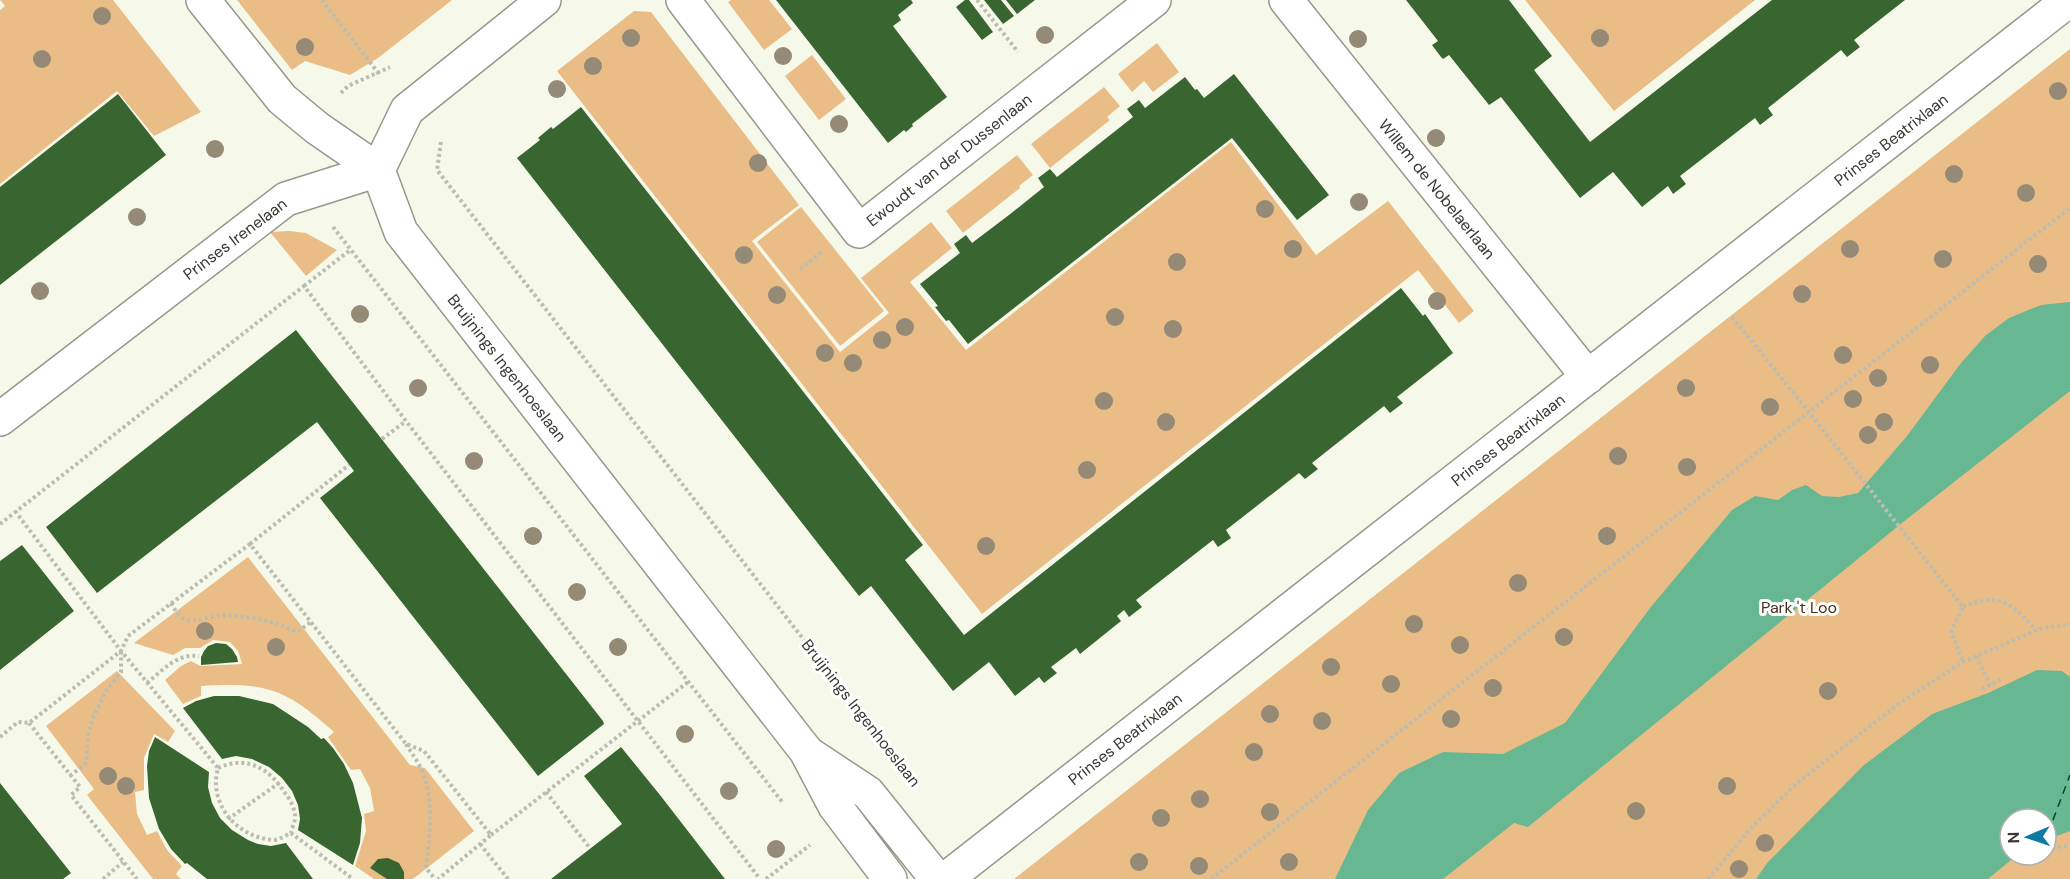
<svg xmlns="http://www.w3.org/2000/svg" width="2070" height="879" viewBox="0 0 2070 879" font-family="'DM Sans',sans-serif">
<rect width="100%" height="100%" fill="#f6f9ea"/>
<path fill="#eabd87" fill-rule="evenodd" d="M0,0H113L201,112L154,136L117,91L0,184V10L5,6Z
M237,0H452L378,58L350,75L305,61L292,70Z
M731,0H769L792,29L764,50L728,2Z
M1525,0H1755L1614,111Z
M634,11L651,12L799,205L752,241L840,352L889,313L861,278L931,222L952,248L910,282L966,350L1231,142L1316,255L1388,201L1474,311L1459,323L1418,270L982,614L557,71Z
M1157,43L1179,72L1153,92L1144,81L1132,92L1118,74Z
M2070,49V879H1014ZM2010,819H2046V855H2010Z
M812,55L846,99L819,120L785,76Z
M1104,87L1120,106L1107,117L1110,120L1050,168L1031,144Z
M1017,155L1033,175L1019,186L1020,188L963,233L946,211Z
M801,207L884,311L840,346L757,242Z
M289,231L306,233L337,250L306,276L270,232Z
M248,557L410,765L425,768L474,831L413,879H374L355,866L366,831L364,814L374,811L370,788L360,769L351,770L328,737L334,732C285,688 266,682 201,686V696L183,704L165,680L181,666L191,661L200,666L242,664L238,651L230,642L213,640L200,648H185L173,655L134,643Z
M117,671L175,731L168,742L154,734L144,758V790L135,792L137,814L147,835L157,831L167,850L182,866L176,874L181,879H153L87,795L94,789L46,726Z"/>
<path fill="#68b793" d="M2070,302V391L1907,519L1528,827L1514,823L1443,879H1335L1368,810L1399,773L1443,752L1503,754L1565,723L1650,608L1732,510L1755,496L1778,500L1792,490L1806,485L1822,496L1839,497L1858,493L1907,436L1961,363L1985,336L2009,318L2041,305Z
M2037,670L2062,671L2070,677V831L2046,840V819H2010V855H2017L1988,879H1756L1768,862L1864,765L1932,714L1988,693Z"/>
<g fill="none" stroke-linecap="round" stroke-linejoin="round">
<path stroke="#00432c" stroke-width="1.5" stroke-dasharray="8 6" stroke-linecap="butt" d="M2048,833L2070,775"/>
</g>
<path fill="#396530" d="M776,0H911L913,3L898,15L901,20L893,26L947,97L912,124L913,126L906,132L904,130L888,143Z
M965,0H969L993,32L982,40L956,7Z
M984,0H1001L1014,16L1003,24Z
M1006,0H1035L1017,14Z
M1406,0H1509L1552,56L1534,70L1590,142L1772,0H1905L1854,40L1860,47L1847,57L1841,50L1768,108L1773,115L1760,125L1755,118L1680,176L1686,184L1673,194L1668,186L1642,207L1613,172L1580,198L1501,97L1489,105L1449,55L1443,59L1441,57L1432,45L1438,41Z
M1234,74L1329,195L1297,220L1232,138L968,344L949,320L946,321L935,307L938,306L920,284L960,253L954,244L966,235L972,243L1009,215L1044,187L1038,178L1050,169L1057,177L1133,117L1127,109L1139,100L1145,108L1185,77L1195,90L1197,89L1204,98Z
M118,94L166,155L0,285V187Z
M581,107L923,545L905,560L964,635L1401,288L1423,316L1425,314L1453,353L1397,397L1403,403L1390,413L1384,406L1312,463L1318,469L1305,479L1299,473L1226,530L1231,538L1218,547L1213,540L1136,600L1142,607L1129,617L1124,610L1117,616L1121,621L1080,654L1076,648L1051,667L1057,673L1044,683L1039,677L1015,696L989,662L953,691L871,586L859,596L517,158L540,140L538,138L551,127L553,129Z
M296,330L603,721L604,724L538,776L320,498L354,471L317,422L97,593L46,527Z
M22,545L74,611L0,670V561Z
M216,643L226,644L232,649L237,657L238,662L201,665V657L204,651L208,646Z
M214,696H239L273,704L308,727L321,739L324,738L333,748L344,764L353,783L362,818L360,843L353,865L298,830L300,819L298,805L292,791L282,778L269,767L252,759L236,756L222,759L183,708L196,701Z
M155,737L209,772L208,787L212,803L220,818L232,830L248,840L258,844L271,846L286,843L313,879H207L187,863L185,864L171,849L159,829L149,798L147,766L149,751Z
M621,747L660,795L725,879H551L622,824L584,776Z
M0,783L71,873L63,879H0Z
M388,858L399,863L404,872V879H387L370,868L378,859Z"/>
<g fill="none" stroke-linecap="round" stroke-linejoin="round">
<g stroke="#95988b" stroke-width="36">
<path id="street" d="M203,0L282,99L317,128L378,170L401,232L806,751L835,806L890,879
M683,0L859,231L1154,0
M1286,0L1588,377
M0,419L286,199L378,170L407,110L544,0
M809,754L868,793L937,879
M946,879L2069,0"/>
</g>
<path stroke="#bbbdb1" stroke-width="4" stroke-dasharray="3 3" stroke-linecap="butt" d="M322,0L379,74
M977,0L1018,52
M341,93L348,86L390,67
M441,142L437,170L897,759
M333,227L783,803
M800,269L823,251
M304,286L349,251
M1732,317C1811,413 1886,511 1963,607L1951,632L1963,662
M382,439L406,421
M15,511L121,651L218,768C208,804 237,838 274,840C279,840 286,835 291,833L353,879
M0,524L304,286L406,421L760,879
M250,544L349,465
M171,603C175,610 179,617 186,620C196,622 209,617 219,616C247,614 272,621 297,632L311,622
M1963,607C1997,593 2009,600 2033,627
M1976,656L1990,685
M147,683C163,670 177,653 199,656
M1982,689L2002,679
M29,723L80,787L71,795L137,879
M0,737L18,722L29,723L121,651L128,636L250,544L406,744L424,751L491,835L438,879
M406,744C412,754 419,763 423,773C434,803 430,837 426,868L435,879
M218,768C247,755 269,768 285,793C290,799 294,807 295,815C296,820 292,827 291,833
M70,776L86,763L88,734L93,718L106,691L121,672V652
M546,792L589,847
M228,819L279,783
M491,835L688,682
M2046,838L2048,833
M480,844L508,879
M2046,848L2070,846
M103,879L123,862
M766,879L810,845
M1211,879L2070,208
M1708,879L1752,827L1797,783L1901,702L1963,662L2042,628L2070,625"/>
<use href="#street" stroke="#fff" stroke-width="33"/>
</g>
<g fill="#948a75">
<circle cx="102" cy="16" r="9"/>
<circle cx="1045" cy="35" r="9"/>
<circle cx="631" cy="38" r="9"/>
<circle cx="1600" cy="38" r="9"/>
<circle cx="1358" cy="39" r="9"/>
<circle cx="305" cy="47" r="9"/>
<circle cx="783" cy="56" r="9"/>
<circle cx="42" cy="59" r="9"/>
<circle cx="593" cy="66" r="9"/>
<circle cx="557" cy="89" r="9"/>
<circle cx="2058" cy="91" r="9"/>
<circle cx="839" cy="124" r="9"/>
<circle cx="1436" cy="138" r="9"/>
<circle cx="215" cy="149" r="9"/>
<circle cx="758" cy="163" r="9"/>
<circle cx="1954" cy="174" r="9"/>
<circle cx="2026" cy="193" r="9"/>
<circle cx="1359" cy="202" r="9"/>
<circle cx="1265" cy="209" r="9"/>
<circle cx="137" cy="217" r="9"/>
<circle cx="1293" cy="249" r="9"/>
<circle cx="1850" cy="249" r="9"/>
<circle cx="744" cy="255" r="9"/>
<circle cx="1943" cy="259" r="9"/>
<circle cx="1177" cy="262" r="9"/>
<circle cx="2038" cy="264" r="9"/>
<circle cx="40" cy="291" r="9"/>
<circle cx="1802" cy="294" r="9"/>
<circle cx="777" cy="295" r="9"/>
<circle cx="1437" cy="301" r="9"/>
<circle cx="360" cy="314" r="9"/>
<circle cx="1115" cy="317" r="9"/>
<circle cx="905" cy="327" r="9"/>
<circle cx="1173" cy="329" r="9"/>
<circle cx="882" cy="340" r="9"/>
<circle cx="825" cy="353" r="9"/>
<circle cx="1843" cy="355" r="9"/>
<circle cx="853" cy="363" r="9"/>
<circle cx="1930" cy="365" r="9"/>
<circle cx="1878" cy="378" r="9"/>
<circle cx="418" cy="388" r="9"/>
<circle cx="1686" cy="388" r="9"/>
<circle cx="1853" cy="399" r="9"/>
<circle cx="1104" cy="401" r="9"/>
<circle cx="1770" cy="407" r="9"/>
<circle cx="1166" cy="422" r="9"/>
<circle cx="1884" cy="422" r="9"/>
<circle cx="1868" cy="435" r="9"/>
<circle cx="1618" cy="456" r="9"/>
<circle cx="474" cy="461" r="9"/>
<circle cx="1687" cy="467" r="9"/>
<circle cx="1087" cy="470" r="9"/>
<circle cx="533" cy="536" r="9"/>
<circle cx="1607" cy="536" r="9"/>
<circle cx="986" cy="546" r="9"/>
<circle cx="1518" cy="583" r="9"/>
<circle cx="577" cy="592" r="9"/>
<circle cx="1414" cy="624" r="9"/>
<circle cx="205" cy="631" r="9"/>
<circle cx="1564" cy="637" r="9"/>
<circle cx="1460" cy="645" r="9"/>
<circle cx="276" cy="647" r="9"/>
<circle cx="618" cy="647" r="9"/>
<circle cx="1331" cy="667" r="9"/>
<circle cx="1391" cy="684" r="9"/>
<circle cx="1493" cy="688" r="9"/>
<circle cx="1828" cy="691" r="9"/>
<circle cx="1270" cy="714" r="9"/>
<circle cx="1451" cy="719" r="9"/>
<circle cx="1322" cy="721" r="9"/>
<circle cx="685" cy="734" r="9"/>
<circle cx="1254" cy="752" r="9"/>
<circle cx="108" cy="776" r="9"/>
<circle cx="126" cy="786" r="9"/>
<circle cx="1727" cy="786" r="9"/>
<circle cx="729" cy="791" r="9"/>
<circle cx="1200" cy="799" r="9"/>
<circle cx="1636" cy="811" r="9"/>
<circle cx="1270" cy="812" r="9"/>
<circle cx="1161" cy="818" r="9"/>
<circle cx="1765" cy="843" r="9"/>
<circle cx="776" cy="849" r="9"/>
<circle cx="1139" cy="862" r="9"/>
<circle cx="1289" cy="862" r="9"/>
<circle cx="1199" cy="866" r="9"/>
<circle cx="1739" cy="869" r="9"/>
</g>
<g text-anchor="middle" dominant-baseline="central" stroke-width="6" stroke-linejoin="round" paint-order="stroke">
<g font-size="16" fill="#383933" stroke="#fff">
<text transform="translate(1891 140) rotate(-38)">Prinses Beatrixlaan</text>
<text transform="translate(949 160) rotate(-38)">Ewoudt van der Dussenlaan</text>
<text transform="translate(1437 189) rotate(51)">Willem de Nobelaerlaan</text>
<text transform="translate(235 239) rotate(-37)">Prinses Irenelaan</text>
<text transform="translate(507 368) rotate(52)">Bruijnings Ingenhoeslaan</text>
<text transform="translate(1508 440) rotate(-38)">Prinses Beatrixlaan</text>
<text transform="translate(861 713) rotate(52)">Bruijnings Ingenhoeslaan</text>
<text transform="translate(1125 739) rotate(-38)">Prinses Beatrixlaan</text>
</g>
<g font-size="16" fill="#442f15" stroke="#fff">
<text x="1799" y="607">Park 't Loo</text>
</g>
</g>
<g transform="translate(2028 837) rotate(268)"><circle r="28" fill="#ffffff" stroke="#afb0ad" stroke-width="1.5"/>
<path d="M0-4.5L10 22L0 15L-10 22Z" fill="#0d7ba5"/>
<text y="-9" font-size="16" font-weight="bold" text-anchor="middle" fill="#383933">N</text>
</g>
</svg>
